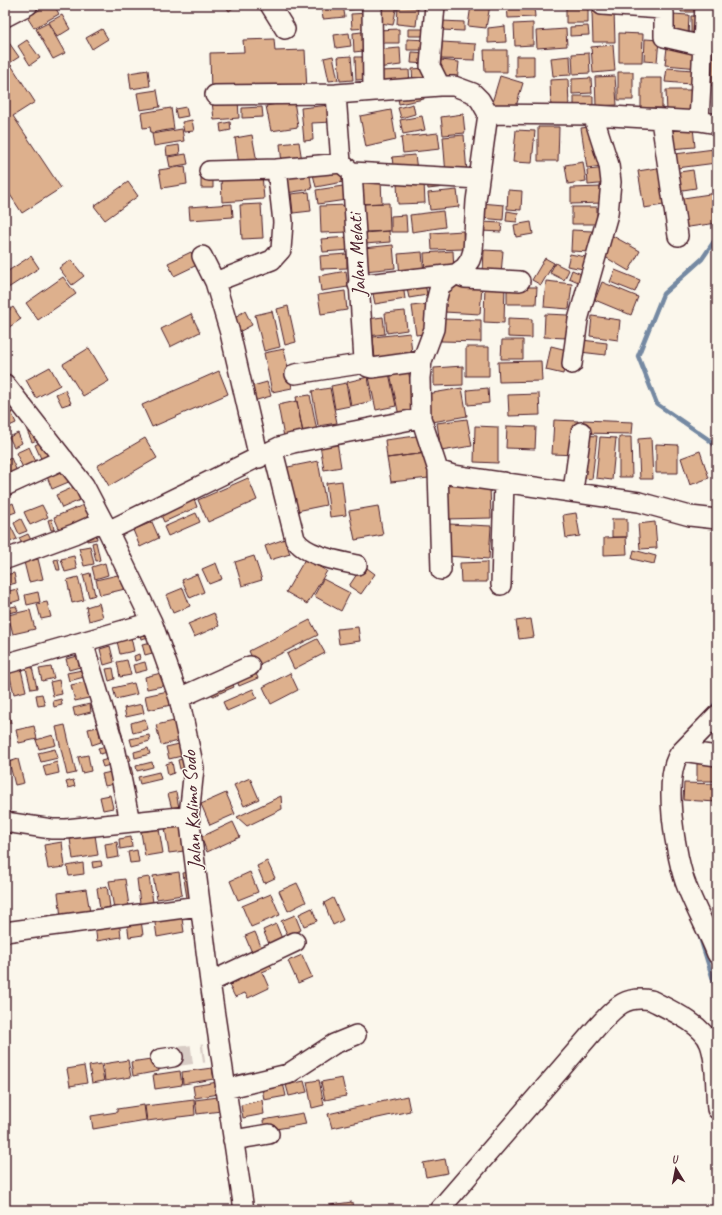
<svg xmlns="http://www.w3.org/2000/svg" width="722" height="1215" viewBox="0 0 722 1215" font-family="Caveat,sans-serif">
<rect width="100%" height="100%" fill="#fbf7ec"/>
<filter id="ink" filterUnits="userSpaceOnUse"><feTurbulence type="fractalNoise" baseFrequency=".025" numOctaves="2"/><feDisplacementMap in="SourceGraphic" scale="8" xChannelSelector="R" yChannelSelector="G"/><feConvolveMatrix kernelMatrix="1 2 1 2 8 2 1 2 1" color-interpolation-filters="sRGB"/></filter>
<g filter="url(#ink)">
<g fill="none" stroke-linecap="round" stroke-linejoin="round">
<path stroke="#7489a2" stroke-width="4.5" d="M717,237L702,259L663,294L638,356L657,404L708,439L717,447
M711,710L717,701
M699,934L717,992"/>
</g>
<path fill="#ddb08d" stroke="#4a1f2b" d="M48,5H54L59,14L34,28L27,17Z
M225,5H237L229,11Z
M321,5H343L345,17L323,19Z
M348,5H371V8L349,10Z
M376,5H397L393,25L374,22Z
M471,5H490L486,28L468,26Z
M507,5H534L535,17L508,18Z
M681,5H693L694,12H681Z
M398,6L418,8L416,26L397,24Z
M711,6H717V22H710Z
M566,7H588V23H566Z
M614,11L615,42H593L592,12Z
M369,13L370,28L352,29L351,14Z
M672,14L689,15L688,36L672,35Z
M62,15L70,29L57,37L49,22Z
M691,16H701V40H691Z
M442,21L464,22V31L441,30Z
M48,23L65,53L53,59L36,29Z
M533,23V45L515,46L514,24Z
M709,25H717V41L708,40Z
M505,26L506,42L488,43V28Z
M588,26L589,35L570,36V27Z
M102,29L108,39L92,49L86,38Z
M399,29V43H377V30Z
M408,29H427V36H408Z
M566,29L567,46L537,48L536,31Z
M370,31L372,50L354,52L353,33Z
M349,33L351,46L336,48L334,35Z
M619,33L643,34L642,62H619Z
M5,37L19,57L5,66Z
M274,39L275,51L305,50L307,91L211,94L210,53L244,52L243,40Z
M407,39L428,40V50H407Z
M645,39L659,40L657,62L644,61Z
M27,40L40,58L30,65L18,46Z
M442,42L476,44L475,60L441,59Z
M709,43H717V86L707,85Z
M613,45L615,71L593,73L591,47Z
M667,47L701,49L699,68L665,65Z
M400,48L401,65L377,68L375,50Z
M484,50H507V72H485Z
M412,52L426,53V64L411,63Z
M589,53L590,73L573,74L572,54Z
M333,56L338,80L329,81L324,58Z
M351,56L353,80L340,81L338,57Z
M516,56H534V76L516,77Z
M570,56L571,75L553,76L551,58Z
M355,57H371V79L356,80Z
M441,60L459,62L457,82L439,80Z
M11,65L35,102L13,116L61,188L22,213L5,187V69Z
M426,68L427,83H413L412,69Z
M667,68L693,70L691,84L665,82Z
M148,70L150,86L131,89L129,73Z
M409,70L410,85L379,87L378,71Z
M618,72H633V100H618Z
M500,76L523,83L514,113L491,106Z
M615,76L617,105L596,106L595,77Z
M591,78L592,93L572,94V79Z
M641,78H662V108H641Z
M568,79L569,108L551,109L550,80Z
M422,89L424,99L399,104L397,93Z
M157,90L160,107L140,110L137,93Z
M666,90H696V112H667Z
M574,96H593V112H574Z
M238,99L239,118L214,120L212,101Z
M294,101L298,127L271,131L266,106Z
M413,104L415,114L401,118L398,108Z
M330,105L332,122L312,123L313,140L304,141L301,108Z
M186,107L188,116L177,118L175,109Z
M262,107L263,117L242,118V108Z
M171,108L174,129L151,133L150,127L143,128L141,113Z
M391,110L396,140L366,147L360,116Z
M463,114L465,133L443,135L441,117Z
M422,116L425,130L403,134L400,120Z
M192,120L194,131L184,132L182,122Z
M230,122L231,130L221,132L220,124Z
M596,126L602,166L587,168L581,128Z
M538,127H559L558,161H538Z
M693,127L695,147L670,149L669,128Z
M182,129L184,141L154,146L152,134Z
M516,130L535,131L532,163L513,162Z
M438,133L440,149L403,153L401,137Z
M252,135L257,162L239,165L235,138Z
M464,135L467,173L446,175L443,137Z
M299,142L302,161L282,164L280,144Z
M179,145L180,154L167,156L166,147Z
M714,149L716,163L677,168L675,154Z
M186,154L188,164L170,167L168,157Z
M415,155L417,170L394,173L392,157Z
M583,162L586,181L568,184L565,165Z
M185,166L187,184L162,188L159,170Z
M663,167L670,204L644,208L638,171Z
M607,168L609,183L588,185L587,170Z
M309,169L312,189L286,193L283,173Z
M340,169L343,182L316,187L313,174Z
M693,170L696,188L676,191L673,173Z
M201,174H213V188H201Z
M262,174L264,199L222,202L221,177Z
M381,181L382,203L361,204L360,182Z
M427,181L454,186L428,189Z
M128,182L138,196L105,220L94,206Z
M424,182L425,203L398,204L397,183Z
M343,186L346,200L318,204L316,190Z
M602,187V203L571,204V188Z
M457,190L459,207L430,210L428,193Z
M508,190L522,191L521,210L507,209Z
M309,192L311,211L293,213L291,194Z
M716,193L717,223L682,228L677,199Z
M389,203L390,231L363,232L362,204Z
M481,203L504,205L503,220L480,218Z
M232,204L233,217L190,220L189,207Z
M261,204L263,238L242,239L240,205Z
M348,205L349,232L321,233L320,206Z
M572,207H597V224H572Z
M443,211L445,227L412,232L410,215Z
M507,211L518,213L517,222L506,221Z
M406,215L407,232H391V216Z
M482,222L502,223L501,232L481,231Z
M531,222L533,234L516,237L514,225Z
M572,230L592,231L591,252L571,251Z
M389,231L390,242L365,244L364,233Z
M463,231L464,249L432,250L431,233Z
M611,235L640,251L629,271L600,254Z
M349,237L350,250L323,252L321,239Z
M393,245L395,268L365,271L363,248Z
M484,250L503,251L501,274L483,273Z
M453,251L454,271L425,274L424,253Z
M191,252L197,265L174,276L168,263Z
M422,252L424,274L400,276L398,254Z
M347,254V268L321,269L320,256Z
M570,254L591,258L589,270L567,266Z
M31,256L39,268L8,288L5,283V273Z
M545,258L554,263L541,285L532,280Z
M71,260L84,276L72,285L59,268Z
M555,263L569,270L564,280L550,273Z
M572,270L586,276L583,284L569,278Z
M615,270L640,280L635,292L610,282Z
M346,271L348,287L321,291L319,276Z
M63,277L76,294L38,320L26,303Z
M546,281L572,284L569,309L544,307Z
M425,282L427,295L409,298L406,284Z
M602,282L638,297L631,315L595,300Z
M485,283H505L504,323L484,322Z
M403,284L405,299L375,304L372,289Z
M445,284L482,286L480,314L444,312Z
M507,287H537L536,304H507Z
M345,291L347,310L321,314L318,295Z
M427,304L431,333L416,335L412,306Z
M288,306L296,342L285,345L277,309Z
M13,307L21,319L5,330V313Z
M245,311L252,325L235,334L228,321Z
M272,311L280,347L264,351L255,315Z
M405,311L407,330L387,333L385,313Z
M191,314L200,332L170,347L161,329Z
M545,314L568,315L567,338L544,337Z
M592,316L620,320L618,340L590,336Z
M383,317L385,334L368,336L367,319Z
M508,318L532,319V338L508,337Z
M442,319L481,320V342L441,341Z
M410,333L412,354L375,359L373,337Z
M502,340H523V359H501Z
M582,340L607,343L606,355L580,352Z
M551,346L567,350L563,374L546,370Z
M466,347H489V376H466Z
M89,348L109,381L83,396L63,364Z
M284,349L292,388L272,392L264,353Z
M541,361L542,381L499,382L498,362Z
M463,366V385L434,386V368Z
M50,367L60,385L36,398L26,380Z
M408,369L416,413L399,416L390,373Z
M219,371L228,394L152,427L142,405Z
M389,373L396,406L376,410L369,377Z
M368,377L372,401L351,406L347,382Z
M267,382L271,396L250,402L246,388Z
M346,383L350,406L335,409L331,386Z
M330,388L337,423L318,426L312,391Z
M462,388L467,416L432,422L427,394Z
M488,388L489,403L468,405L467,390Z
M65,390L71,403L62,406L56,394Z
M539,394L540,415L509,416L508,395Z
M310,395L317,431L303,433L296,397Z
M297,401L303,433L284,437L278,405Z
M10,409L16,423L5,428V411Z
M20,415L37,440L32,442Z
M467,419L472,446L441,451L437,423Z
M554,420L578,421L577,455L552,454Z
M583,420L633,422L632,434L582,433Z
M475,426L498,427V463L474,462Z
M507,426L536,427L535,449L506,448Z
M18,433L22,443L14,447L9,437Z
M424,435L426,453L387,458L385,440Z
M583,435L597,436L592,479L579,478Z
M600,437L616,438L612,480L596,478Z
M619,437H631L632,477H619Z
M145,438L157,458L109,486L97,466Z
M651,438L653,479H640L638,439Z
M46,440L54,458L43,463L35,445Z
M337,442L341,467L324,470L320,445Z
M656,444L678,445V473H656Z
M29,447L37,464L24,470L16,453Z
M700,451L709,478L690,485L681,458Z
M426,453L429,478L391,482L387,458Z
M11,458L19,476L5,482V461Z
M318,461L326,505L292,512L283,468Z
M64,466L71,481L52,489L46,474Z
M248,478L257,500L208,522L198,500Z
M342,481L346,515L330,517L326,483Z
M490,485L491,518L444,519L443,486Z
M74,487L80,500L62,508L56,495Z
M194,499L197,507L164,522L160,513Z
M13,503L16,512L5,516V507Z
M86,504L94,522L62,535L54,517Z
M42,505L48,517L30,525L24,512Z
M378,506L383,535L355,540L349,511Z
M196,513L200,522L168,536L164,527Z
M576,513L580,536L566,538L563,515Z
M21,519L27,531L19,534L14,523Z
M52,519L54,530H51L48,520Z
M612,519H627V537H612Z
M152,522L159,538L140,547L133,530Z
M655,522L657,548L640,549L638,524Z
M449,524L491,526L489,559L447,556Z
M11,527L17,539L7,543L5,529Z
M96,533L97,539L87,541L86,536Z
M28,534L33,544L24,548L19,538Z
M626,537L627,554L604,555V538Z
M285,539L290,554L270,560L265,546Z
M96,542L100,560L96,561L92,543Z
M90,546L94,564L84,566L79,548Z
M634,550L656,556L654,564L632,559Z
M74,556L77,569L65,572L61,559Z
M254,556L262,580L242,586L235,562Z
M38,559L43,579L29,582L24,562Z
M58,559L60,570H57L54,560Z
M305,559L327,571L307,604L286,592Z
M487,562V582H461L460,563Z
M105,563L108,575L95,579L92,567Z
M216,563L222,579L209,584L202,569Z
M363,565L375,574L361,594L349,586Z
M14,573L16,583L5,586V575Z
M90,573L95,595L89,597L83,575Z
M122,574L125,589L100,595L96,580Z
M197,574L204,592L190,598L182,580Z
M78,577L84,600L72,603L67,580Z
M323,579L350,593L341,611L314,596Z
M183,588L190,606L173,613L166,595Z
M17,589L20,600L7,604L5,592Z
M38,592L40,602L27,605L25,595Z
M47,602L51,617L41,619L37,604Z
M99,603L103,617L89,621L86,607Z
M16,606L18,611L8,613L6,608Z
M30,610L35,629L13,634L8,615Z
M214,613L219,626L194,637L188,624Z
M531,619L534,637L519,639L516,621Z
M310,620L318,635L256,666L249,651Z
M358,627L360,641L339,644L337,629Z
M139,630L153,636L141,639Z
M130,633L134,651L120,654L116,637Z
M317,639L325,653L294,669L287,654Z
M153,642L156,652L145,655L142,644Z
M110,646L114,662L104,665L100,649Z
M139,654L140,659L135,661L134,656Z
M78,656L80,667L69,670L66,659Z
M30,659L37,688L31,689L24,660Z
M127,660L131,675L120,677L117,662Z
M145,662L147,670L135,673L133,665Z
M20,665L26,691L14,694L8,668Z
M51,667L54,678L42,681L39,669Z
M113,668L115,679L109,681L106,669Z
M82,670L84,677L69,681L67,673Z
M254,670L258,678L239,686L236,678Z
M165,672L168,685L147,689L145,677Z
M290,673L298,690L271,704L263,687Z
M59,680L62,694L53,696L50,682Z
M231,680L234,687L213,696L210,690Z
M89,681L93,697L75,701L71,685Z
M134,683L137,694L116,699L113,688Z
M253,689L257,698L227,711L223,702Z
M168,691L171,705L148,710L145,696Z
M42,694L45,705L38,706L36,695Z
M61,699L62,705L54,707L53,701Z
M5,700L11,723L5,724Z
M90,704L91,712L75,716L73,708Z
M142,704L144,713L126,717L124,708Z
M145,719L148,729L133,733L131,723Z
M174,721L179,741L161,745L156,725Z
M119,722L126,751L119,752L112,724Z
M65,725L76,773L67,775L56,727Z
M34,726L37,739L19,743L16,730Z
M98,727L101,742L92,745L88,729Z
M5,733H8L10,739L5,740Z
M53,735L56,745L39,749L36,740Z
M149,735L150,741L132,746L130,739Z
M188,742L190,754L169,759L166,747Z
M107,746L108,752L100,754L98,748Z
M148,748L150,754L135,758L134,752Z
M55,749L58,758L41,762L38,753Z
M88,755L91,771L82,773L78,757Z
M129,755L131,760L123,762L122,756Z
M112,758L113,764L103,767L101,761Z
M188,758L190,767L180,769L178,760Z
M18,759L24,783L15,785L9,762Z
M697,760H717V781H697Z
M57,762L59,773L46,776L43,766Z
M152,762L153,767L137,771L136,766Z
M172,762L174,773L168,775L166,764Z
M131,767L133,775L128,777L126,768Z
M111,772L114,784L105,786L102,774Z
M159,772L161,779L140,784L138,777Z
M250,778L259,799L244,806L234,785Z
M73,780L75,786L68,788L66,782Z
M684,783L717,784V802L683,800Z
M176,792L179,808L172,809L168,794Z
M226,793L235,814L210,825L201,804Z
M110,795L113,808L103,810L100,797Z
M281,796L282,809L247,826L237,817Z
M233,822L240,837L207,852L201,837Z
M180,826L184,851L169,853L165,828Z
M159,829L163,853L145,856L141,832Z
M95,835L98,855L73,859L70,839Z
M131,837L132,847L120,849L119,839Z
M62,842L65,867L48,869L44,845Z
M117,842L119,857L107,859L105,844Z
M137,850L139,862L130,863L128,852Z
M101,861L102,866L93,868L92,862Z
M267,861L275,878L264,883L257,866Z
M83,863L84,874L69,876L67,866Z
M179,872L182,895L157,899L153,876Z
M190,872L194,897L187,898L183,873Z
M250,872L258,892L238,900L230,881Z
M149,877L153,902L140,904L137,879Z
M125,879L129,906L114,908L109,881Z
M297,883L306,902L288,911L279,891Z
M107,886L110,907L100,909L97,888Z
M86,889L90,912L61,917L58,893Z
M271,894L280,915L251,927L242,906Z
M333,898L343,920L333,925L324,903Z
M312,908L317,921L304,926L299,914Z
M181,912L184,932L157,937L154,916Z
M295,915L301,930L288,936L281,921Z
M141,920L143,935L129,937L127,922Z
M119,921L121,937L97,941L95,925Z
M276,924L283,941L270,946L263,930Z
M255,932L263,951L253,955L245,936Z
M302,955L312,977L298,983L288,961Z
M268,961L272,968L262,972L269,988L248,998L245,993L235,997L229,985L232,984L230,978Z
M157,1058L159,1071L133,1076L131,1062Z
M128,1060L131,1077L105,1081L103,1064Z
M101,1064L104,1081L92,1083L89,1066Z
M84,1066L87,1083L70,1086L67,1069Z
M212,1068L214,1079L183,1084L182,1072Z
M180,1071L182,1085L155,1089L153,1075Z
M342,1078L346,1096L325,1100L321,1082Z
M319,1080L324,1105L312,1108L307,1082Z
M304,1081L307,1092L289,1096L286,1085Z
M218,1082L219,1094L195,1098L193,1086Z
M283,1083L286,1096L264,1100L262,1087Z
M407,1096L410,1111L332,1128L328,1114Z
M218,1097L221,1111L197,1114L195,1100Z
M194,1100L195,1115L147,1121L145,1106Z
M262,1100L264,1114L243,1118L241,1105Z
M144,1105L146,1120L93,1129L91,1116L117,1112V1109Z
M303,1113L306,1124L264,1131L263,1120Z
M445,1159L448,1173L426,1177L423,1163Z
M352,1202L353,1210H330V1205Z
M325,1206L326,1210H304Z"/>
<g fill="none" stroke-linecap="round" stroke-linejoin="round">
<path stroke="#d8ccc5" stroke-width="19" stroke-dasharray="19 10" stroke-linecap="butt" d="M173,1057L204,1053"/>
<g stroke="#4a1f2b" stroke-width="22">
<path id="minor" d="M270,5L285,29
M372,5L373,91
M435,5L430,66L440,86H454L473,93L480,100L488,114L476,201L473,251L470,260L465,267L440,286L436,302L434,329L422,361L420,378L421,418L438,470L453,475L639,502L690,516L717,519
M602,5L662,9L664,13V37L703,46
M5,17L28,5
M336,94L341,163L352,172L364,360L368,367L372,368L422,361
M215,95L336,94L440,86
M488,114L593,115L699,121L705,5
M661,120L678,236
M699,121L717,124
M209,171L277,169L341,163
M352,172L479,179
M202,256L215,282L230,333L259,458
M215,282L272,260L281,250L283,222L277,169
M358,285L455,274L465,278L520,281
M572,364L578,320L608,214L611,182L609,165L593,115
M295,374L366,363
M5,384L84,485L108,531L152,622L179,698L194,768L189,816L210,982L244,1210
M273,451L295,539C305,556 339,561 357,565
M438,470L441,570
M5,486L64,459
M573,491L581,432
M108,531L279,447L293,443L421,418
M9,558L74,534L103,521
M501,585L504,482
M83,642L116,752L130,822
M5,664L152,622
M179,698L250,666
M682,751L717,715
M717,756L682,751C660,771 676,861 687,887C696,910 708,931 717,954
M5,822L52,829H66L189,816
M5,932L199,906
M210,982L295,942
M160,1059L173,1057
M225,1089L288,1074L334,1044L356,1035
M233,1140L269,1134
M439,1210L597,1027C614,1009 623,995 651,1000C668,1009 703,1024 710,1044C717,1063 715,1088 717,1109"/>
</g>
<use href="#minor" stroke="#fbf7ec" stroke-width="19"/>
</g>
</g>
<g text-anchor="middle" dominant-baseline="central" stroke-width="3" stroke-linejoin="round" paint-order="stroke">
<g font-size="20" fill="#4a1f2b" stroke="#fbf7ec">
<text transform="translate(357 255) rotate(-93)">Jalan Melati</text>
<text transform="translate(192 810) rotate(-93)">Jalan Kalimo Sodo</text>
</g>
</g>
<rect width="722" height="1215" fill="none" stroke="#fbf7ec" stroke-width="20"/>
<rect x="10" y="10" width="702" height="1195" fill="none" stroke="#4a1f2b" stroke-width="1.5" filter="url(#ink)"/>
<g transform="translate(676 1169) rotate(350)" stroke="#fbf7ec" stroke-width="3" paint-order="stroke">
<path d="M0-3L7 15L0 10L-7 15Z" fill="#4a1f2b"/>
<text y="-6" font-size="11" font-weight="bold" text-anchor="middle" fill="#4a1f2b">U</text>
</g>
</svg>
